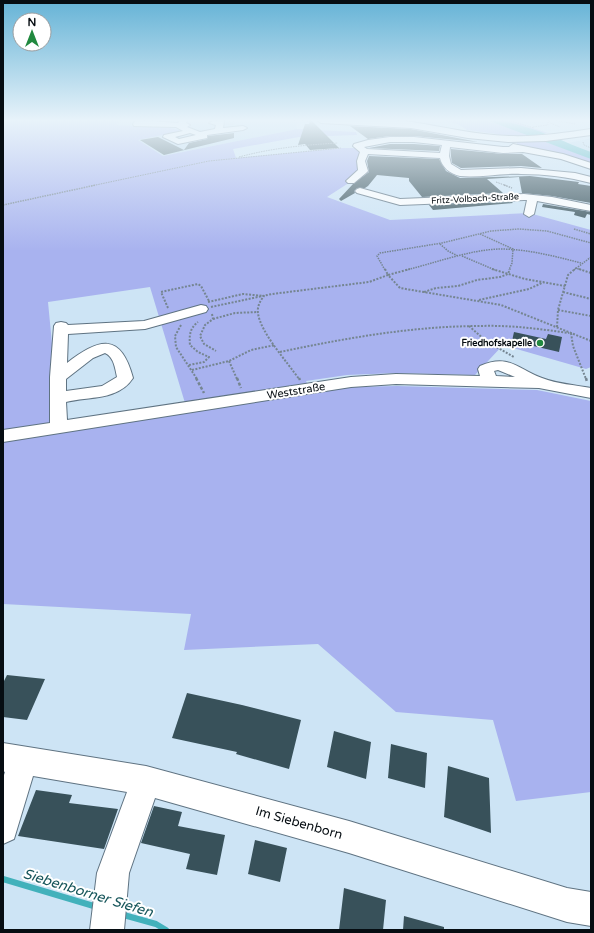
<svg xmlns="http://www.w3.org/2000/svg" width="594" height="933" viewBox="0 0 594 933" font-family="'Varela Round',sans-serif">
<rect width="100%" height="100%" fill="#cde4f5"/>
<path fill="#bbd9ee" d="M122,120H287L296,122L297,129L163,156L137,140L180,131L116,125Z
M591,137V152L568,143L588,139Z"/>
<path fill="#a8b2ef" d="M3,120H122L116,125L171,128L182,131L138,140L163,156L297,129L356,132L357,135L299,137L233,149L236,158L341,148H357L363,151C361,164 363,174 349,178L358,177L327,197L390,220L529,213L591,230V367L586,369L503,345L475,375L396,373L347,375L306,381L307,383L185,403L150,287L48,302L60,427L352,387L397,386L537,390L591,401V792L516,801L493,720L396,712L318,644L184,650L191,614L3,604Z
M436,120H484L522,131L535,137L500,136L497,134L467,130L458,124Z
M496,120H508L548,133L540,134Z
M517,141H544L558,146L591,154V164L517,145Z"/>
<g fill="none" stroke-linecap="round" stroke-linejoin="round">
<path stroke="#42b1bb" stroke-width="6" d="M3,879L97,907
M120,914L156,924L166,930"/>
<path fill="#42b1bb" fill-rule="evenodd" d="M487,120C522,120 558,140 591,152V159Z"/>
</g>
<path fill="#38515a" d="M310,120H311L339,148L310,150L305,144L298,145L305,124H309Z
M350,126L411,129L478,142L414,136H390L368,139Z
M234,133V138L164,155L140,140L158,137L184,150L189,143L207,139L208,136Z
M390,144H414L440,146L439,151L369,148Z
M451,149L503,154H522L542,168L521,166L461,168L452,163L451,156Z
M369,156L439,159L446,171L460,178L530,176L579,182L578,184L591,186V203L552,196L522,193L519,177L487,179L503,193L422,197L409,181V178L377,175L368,186L365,188H357L354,191L355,193L341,201L339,199L353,184L369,172L367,161Z
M512,202L513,203L433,210L429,205Z
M543,204L591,212V215L587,214L585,218L574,215L575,212L542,207Z
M514,332L546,339L548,334L562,337L559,352L512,341Z
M7,675L45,679L27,720L3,717V683Z
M187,693L242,705L301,720L289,769L236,754L237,752L172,738Z
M334,731L371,742L366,779L327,767Z
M391,744L427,753L425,788L388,778Z
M448,766L489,778L491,833L444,817Z
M36,790L72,795L69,803L118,809L104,849L18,836Z
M154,806L182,812L178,826L225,835L217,875L186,869L190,854L141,843Z
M255,840L287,848L280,882L248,874Z
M344,888L386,900L383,930H339Z
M404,916L444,927V930H403Z"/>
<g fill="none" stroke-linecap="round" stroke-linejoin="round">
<path stroke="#afc4d3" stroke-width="8" stroke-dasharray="8 4" stroke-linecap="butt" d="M230,121V125"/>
<g stroke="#5f7382" stroke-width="2">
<path id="minor" d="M136,120L178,123L180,120H187L186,123L190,125L187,127L200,132L215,129L216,125L209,123L213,121H224L223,128L243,126L247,128L243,130L207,135V138L178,144L163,137L164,135L183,131L176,127L134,126L133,124ZM190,133L196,135L179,139L175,137Z
M390,137H414L503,147H509L513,144L563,154L591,163V169L561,159L523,152L503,153L450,147L449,156L451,164L461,170L521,168L575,173L591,177V183C569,177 544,174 521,174C501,173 479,178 460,176C450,174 442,167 440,158L368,154L365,161L368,171L366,173L354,183H348L346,181L358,170L357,161L360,152L353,146L354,144L368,140ZM390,142H414L442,145L440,153L367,149L364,147Z
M360,188L400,199L524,194L552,197L591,205V211L537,201L534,214L529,217L524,214L527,200H524L400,205L357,193L355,191L357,189Z
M201,305L206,306L208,309L206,312L145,329L68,334L67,363C99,338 121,332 133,378C118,401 89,396 66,402L67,420L351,377L396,374L480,376L478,369L480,366C510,353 518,370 542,378C557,384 575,385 591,388V398L539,388L396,384L351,387L3,442V430L50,423V377L54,326L56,323L61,322L66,323L68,325L144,321ZM105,353C114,357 115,368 117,377L102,386L66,391V379L93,358ZM498,370L515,377L496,376L494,371Z
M3,743L146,766L349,821L567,888L591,892V926L567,922L349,853L155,798L129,873L124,930H90L97,873L127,792L33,776L14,839L3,844V778L5,772L3,771Z"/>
</g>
<g stroke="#5f7382" stroke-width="2">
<path id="major" d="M317,120C348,120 381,118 412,122C444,127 476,135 509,136C536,137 564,133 591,129V135L546,141L508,142L468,138L411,128L321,123Z"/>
</g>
<path stroke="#758591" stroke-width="1" stroke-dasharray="1.5 1" stroke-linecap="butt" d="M282,120L311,121
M508,120L534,128
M554,120L575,124
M548,122L560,127
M533,127L548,125L547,123L550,121L548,120
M583,142L584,145L591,148
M239,157C272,148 304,145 338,143
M496,182L507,186
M91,186L209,161L341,148"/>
<path stroke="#758591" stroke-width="1.5" stroke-dasharray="1.5 1" stroke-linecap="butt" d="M504,185L512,188
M3,205L96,185
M574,229L591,234
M480,234L513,249L512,263L509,270
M440,244L448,251L458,256
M462,256L495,270
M575,268L582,270
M385,270L377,256L380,253L442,243L491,231L519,229L547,231L591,243
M406,270C435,263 469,250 499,249C527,249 554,256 581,263
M574,270L591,257"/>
<path stroke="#758591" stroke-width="2" stroke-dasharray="2 1.5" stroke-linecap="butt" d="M385,269L388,275L410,269
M492,269L525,279L565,286
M579,269L591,273
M424,292L436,288L458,286L477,280L500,277L508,274L510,269
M563,292L591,299
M479,300L529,289L544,282
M208,302L243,294L264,296C260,301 257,307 258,313C260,332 288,363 299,379
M211,307L272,294L369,282L388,275L400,288L501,305L591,341
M168,308L161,292L198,284L201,286L209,301
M558,310L591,316
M212,314L213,319L205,325L200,336L204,344L216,351
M213,319L235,313L258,312
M181,325L175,336L176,347L197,379
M469,326L486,341L514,357
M557,327L558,310L568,275L575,269
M571,333L573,346L586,379
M280,352C346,338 414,326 481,326C511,325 540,329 569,333
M229,361L237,379
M189,365L204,362L209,357L198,352L190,345C189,335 190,328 198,322
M192,370L229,361L251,350L275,345"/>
<path stroke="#758591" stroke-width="2.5" stroke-dasharray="3 2" stroke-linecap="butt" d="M196,378L204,393
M237,378L241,388
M299,378L300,380
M586,378L587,382"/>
<use href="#minor" fill="#fff" fill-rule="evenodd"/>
<use href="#major" fill="#fff" fill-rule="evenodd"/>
</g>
<linearGradient id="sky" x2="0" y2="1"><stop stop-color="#65b3d6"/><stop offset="0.48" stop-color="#e8f3fa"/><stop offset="1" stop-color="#e8f3fa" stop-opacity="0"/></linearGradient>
<rect width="594" height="251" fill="url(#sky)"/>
<circle fill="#21893f" stroke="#fff" stroke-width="1.5" cx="540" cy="343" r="4"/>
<g text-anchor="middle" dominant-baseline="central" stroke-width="4" stroke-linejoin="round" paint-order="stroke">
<g font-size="9" fill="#060d12" stroke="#fff">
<text transform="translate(475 199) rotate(-3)">Fritz-Volbach-Straße</text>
</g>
<g font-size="9" font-weight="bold" fill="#060d12" stroke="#fff" text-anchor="end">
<text x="532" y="343">Friedhofskapelle</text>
</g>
<g font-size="11" fill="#060d12" stroke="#fff">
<text transform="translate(296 391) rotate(-9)">Weststraße</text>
</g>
<g font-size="13" fill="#060d12" stroke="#fff">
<text transform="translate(299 823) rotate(16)">Im Siebenborn</text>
</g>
<g font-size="14" font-style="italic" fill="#18575c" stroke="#fff">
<text transform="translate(88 893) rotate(17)">Siebenborner Siefen</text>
</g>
</g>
<rect width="594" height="933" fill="none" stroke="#060d12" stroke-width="8"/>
<g transform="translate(32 32)"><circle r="19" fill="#ffffff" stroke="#9b9ea0"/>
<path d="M0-3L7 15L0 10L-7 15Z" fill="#21893f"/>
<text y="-6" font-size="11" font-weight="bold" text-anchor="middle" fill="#060d12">N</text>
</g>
</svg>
